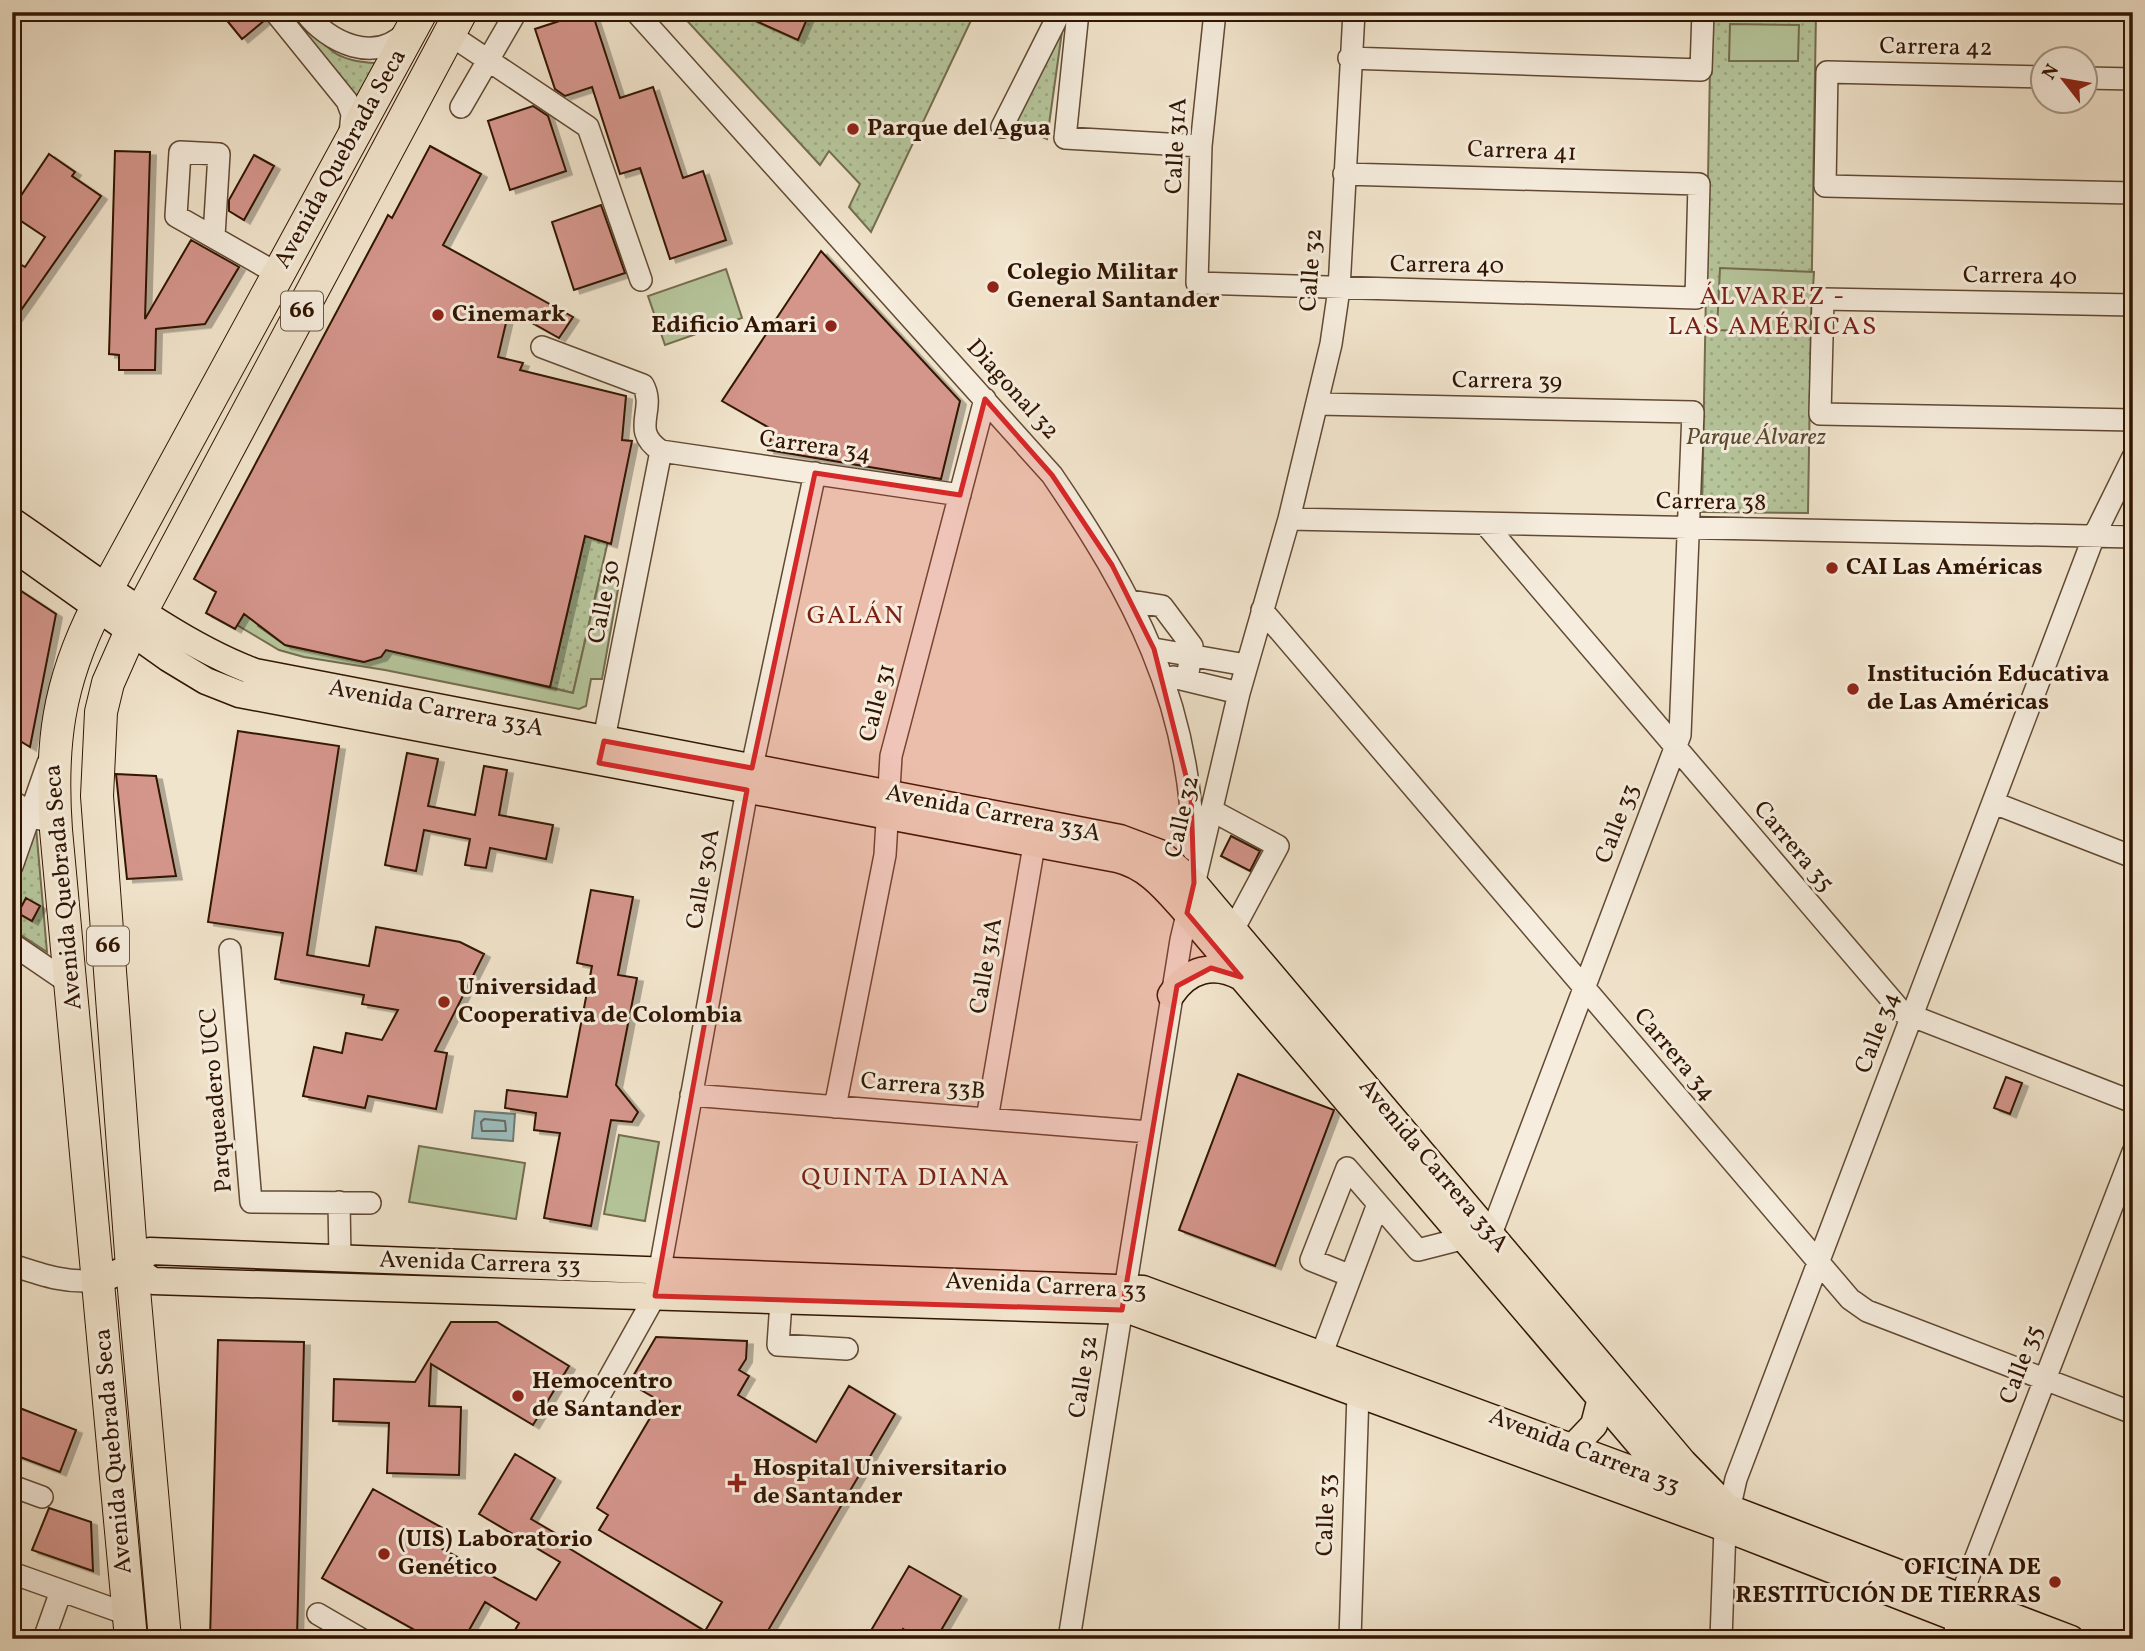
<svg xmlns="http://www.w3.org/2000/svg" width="2145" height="1651" viewBox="0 0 2145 1651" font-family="Vollkorn,serif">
<defs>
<pattern id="grass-dots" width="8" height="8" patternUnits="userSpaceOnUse" patternTransform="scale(1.75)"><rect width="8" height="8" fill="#b6c59b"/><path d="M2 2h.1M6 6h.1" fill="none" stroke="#9da884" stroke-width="1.8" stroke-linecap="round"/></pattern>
<filter id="shadow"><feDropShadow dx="6" dy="3.5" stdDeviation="0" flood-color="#0004"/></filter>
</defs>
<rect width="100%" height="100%" fill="#f1e4cc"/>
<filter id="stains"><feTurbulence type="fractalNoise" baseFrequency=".00286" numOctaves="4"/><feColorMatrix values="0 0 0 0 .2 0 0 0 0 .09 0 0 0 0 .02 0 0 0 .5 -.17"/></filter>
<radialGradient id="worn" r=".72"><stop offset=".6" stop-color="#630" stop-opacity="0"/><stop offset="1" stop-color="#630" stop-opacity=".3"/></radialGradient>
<path fill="url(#grass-dots)" stroke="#746d4e" stroke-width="2" d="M679,12H975L871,232L849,207L860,184L829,151L820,165Z
M1711,12H1816L1808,513L1702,512Z
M1064,17L1047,139L1011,124Z
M303,21C329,50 335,61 376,63L356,98L296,27Z
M585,536L608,541L573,693L550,687Z
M36,827L47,952L12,929V899Z"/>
<path fill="#b6c59b" stroke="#746d4e" stroke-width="2" d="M1730,24L1799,25L1798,61H1729Z
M1720,268L1814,272L1810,334L1717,330Z
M726,269L742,318L665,345L648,296Z
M604,575L620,578L602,679H591L586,706L579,709L385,670L304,657L279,650L237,625L247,609L262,616L258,626L285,645L364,662L381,657L386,650L573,693L600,577Z
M619,1135L659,1142L645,1221L604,1214Z
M419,1146L525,1163L516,1219L409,1202Z"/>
<path fill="#9cbdbe" stroke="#717a72" stroke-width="2" d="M475,1111L515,1114L513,1141L472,1138Z"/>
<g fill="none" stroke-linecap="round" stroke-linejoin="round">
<path stroke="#66695f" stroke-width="2" d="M484,1119L505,1121L506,1131H482L481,1122Z"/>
</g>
<path fill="#d4958b" stroke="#311500" stroke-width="2" filter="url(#shadow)" d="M220,12H262L265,20L242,39Z
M587,12H592L620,98L653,87L683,178L703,171L726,240L670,259L640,168L620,174L592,87L565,96L555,89L535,29Z
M736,12H810L798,40Z
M533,106L548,116L566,171L510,190L488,121Z
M430,146L481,174L443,245L573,317L559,338L509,310L498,357L523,363L520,370L626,396L622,440L632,441L611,544L585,536L550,687L386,650L381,657L364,662L285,645L244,614L235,629L206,613L216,592L194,579L384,223L388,215L392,218Z
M115,151L150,152L145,319L191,240L239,267L205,324L156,329L155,370H119V355L109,354Z
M49,154L75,172L72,176L101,196L12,323V275L20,264L25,267L45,237L12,215V209Z
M254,155L274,166L244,220L229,211V200Z
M601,205L625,273L574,290L552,222Z
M821,251L960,401L941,479L768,450L773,430L722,401Z
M12,585L56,614L30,747L12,736Z
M238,731L339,746L307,955L369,966L376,927L460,942L484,954L435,1051L447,1053L436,1109L368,1096L365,1108L303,1096L314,1047L342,1053L346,1033L382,1040L398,1010L362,1004L364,995L275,979L283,933L208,922Z
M407,753L438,759L428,806L475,815L484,766L507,770L499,815L553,825L546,859L490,848L486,868L465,865L470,839L424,830L416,871L385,865Z
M116,774L156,776L176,876L127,879Z
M1231,836L1260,851L1250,871L1221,856Z
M591,890L633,897L618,975L637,978L616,1085L638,1112L632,1122L611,1120L591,1226L544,1218L560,1133L534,1130L536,1113L505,1108L507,1090L567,1097L592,966L577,963Z
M26,898L40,906L32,921L18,913Z
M1238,1074L1334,1110L1275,1266L1179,1230Z
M2006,1077L2022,1083L2010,1114L1994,1108Z
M451,1322H497L569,1366L533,1425L431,1364L429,1406L461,1407L459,1475L387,1473L389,1423L333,1421L334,1379L415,1382Z
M656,1337L747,1341L746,1359L739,1370L749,1376L738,1395L816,1442L849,1386L895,1414L763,1639H578L563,1630L557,1639H510L519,1623L485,1602L464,1639H414L418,1632L322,1578L373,1489L446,1530L437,1546L536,1600L560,1562L479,1514L515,1454L555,1478L531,1519L565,1539L562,1544L705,1631L722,1602L599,1530L608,1515L597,1508L660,1401L629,1383Z
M218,1340L304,1342L297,1639H210Z
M12,1405L76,1430L60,1472L12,1454Z
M49,1508L91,1522L93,1571L32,1550Z
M909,1566L961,1596L936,1639H919L903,1629L898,1639H866Z"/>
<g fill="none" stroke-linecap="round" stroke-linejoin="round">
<g stroke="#614933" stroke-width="24">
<path id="minor" d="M275,12L347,101L352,114L350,134
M305,12C328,43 376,65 407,31
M636,12L1052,475C1133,594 1191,701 1193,850
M1078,12L1065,138L1201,146
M1215,12L1201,146L1197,283L1696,298L1699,184L1344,174
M449,34L588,127L641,280
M1349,58L1701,70L1703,12
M2044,77L1827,72L1825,186L2133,193
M2086,78L2133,79
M461,107L516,12
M1002,127L1060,12
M214,236L219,154L180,152L176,216L278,274
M2133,305L1823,299L1820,414L2133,420
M542,347L643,385C657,410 629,430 661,451L960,495
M1319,404L1693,412L1680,735L1491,1234
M1289,519L2133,537
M1486,525L1902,1012L2133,1102
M1131,601L1162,606L1192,646L1187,680
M1262,610L1850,1299L1867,1311L2133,1413
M1154,649L1246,665
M1173,677L1239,693
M601,754L661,451
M12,801L40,819
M1994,803L2133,857
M1211,810L1278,846L1233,930
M12,866L48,763
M12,944L72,985
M230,950L251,1202L370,1203
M691,1095L1149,1132
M835,1107L885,855L891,756L985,399
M987,1119L1037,828
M339,1202L340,1259
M12,1265C42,1275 67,1284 99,1280
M1351,1276L1311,1260L1347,1168L1418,1250L1465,1238
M782,1287L778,1345L847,1349
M1322,1353L1378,1204
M593,1407L655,1296L747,790L815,473
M12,1486L42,1497
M12,1573L130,1615
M1961,1596L2133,1152
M318,1614L361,1639
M44,1639L61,1591
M1069,1639L1181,940L1239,693L1289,519L1331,344L1339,289L1354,12
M1350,1639L1358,1393
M1721,1639L1725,1528L1736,1479L2094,536L2133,457
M1955,1639L1956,1618"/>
</g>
<g stroke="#311500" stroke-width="29">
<path id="major" d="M12,521C86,571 173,642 255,672L1120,838L1160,853L1194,883L1683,1462L1727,1507
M12,547L168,658L206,681L239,694L1117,859C1149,867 1166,890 1187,913L1674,1485L1725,1528
M1171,995C1188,969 1214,962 1241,977
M132,1267L153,1281L1131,1311L1725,1528L2010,1639
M99,1280L132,1267L150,1251L1143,1289L1671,1484
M1573,1447L1594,1425L1601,1398
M1713,1502L2071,1639"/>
</g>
<g stroke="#311500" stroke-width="34">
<path id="highway" d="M131,1639L56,830C50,746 58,683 97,607L421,12
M165,1639L132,1267L97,796L101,712L108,683L131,631L461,12"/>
</g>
<use href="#minor" stroke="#f6edde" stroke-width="21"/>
<use href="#major" stroke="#f1e4cc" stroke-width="26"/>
<use href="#highway" stroke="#f1e4cc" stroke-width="32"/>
</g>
<path fill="#d62828" fill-opacity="0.2" stroke="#d62828" stroke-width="5" stroke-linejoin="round" d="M985,399L1052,475L1112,565L1154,649L1191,796L1194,883L1187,913L1241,977L1211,968L1177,986L1122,1310L655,1296L747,790L599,763L604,741L752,768L815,473L960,495Z"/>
<g fill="#8f2418" stroke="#f6edde" stroke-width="2.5">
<circle cx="853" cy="129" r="7"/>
<circle cx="993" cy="287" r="7"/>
<circle cx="438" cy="315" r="7"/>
<circle cx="831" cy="326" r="7"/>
<circle cx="1832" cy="568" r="7"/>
<circle cx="1853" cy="689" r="7"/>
<circle cx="444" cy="1002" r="7"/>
<circle cx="518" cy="1396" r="7"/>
<path d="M733.5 1472.5h7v7h7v7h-7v7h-7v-7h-7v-7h7z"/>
<circle cx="384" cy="1554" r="7"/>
<circle cx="2055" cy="1582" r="7"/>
</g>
<g text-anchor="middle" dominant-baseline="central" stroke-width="6" stroke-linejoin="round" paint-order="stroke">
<g fill="#f6edde" stroke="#6c5643" stroke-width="2">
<rect x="281" y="291.5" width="42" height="39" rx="5"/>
<rect x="87" y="926.5" width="42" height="39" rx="5"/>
</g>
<g font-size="23" font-weight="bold" fill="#311500">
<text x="302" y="311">66</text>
<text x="108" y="946">66</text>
</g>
<g font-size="24" fill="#311500" stroke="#f6edde">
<text transform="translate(1936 48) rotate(1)">Carrera 42</text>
<text transform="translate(1177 146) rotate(-87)">Calle 31A</text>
<text transform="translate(1522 152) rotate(2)">Carrera 41</text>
<text transform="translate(341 159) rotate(-61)">Avenida Quebrada Seca</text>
<text transform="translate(1447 266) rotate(1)">Carrera 40</text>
<text transform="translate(1312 270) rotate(-86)">Calle 32</text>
<text transform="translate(2020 277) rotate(1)">Carrera 40</text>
<text transform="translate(1507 382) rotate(1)">Carrera 39</text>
<text transform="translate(1012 390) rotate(48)">Diagonal 32</text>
<text transform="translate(815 447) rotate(8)">Carrera 34</text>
<text transform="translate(1711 503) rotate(1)">Carrera 38</text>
<text transform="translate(605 602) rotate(-79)">Calle 30</text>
<text transform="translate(878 703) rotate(-75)">Calle 31</text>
<text transform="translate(436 709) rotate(11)">Avenida Carrera 33A</text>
<text transform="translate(993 814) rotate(11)">Avenida Carrera 33A</text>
<text transform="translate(1183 817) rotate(-77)">Calle 32</text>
<text transform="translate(1618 824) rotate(-69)">Calle 33</text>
<text transform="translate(1793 847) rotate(50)">Carrera 35</text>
<text transform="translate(704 879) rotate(-80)">Calle 30A</text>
<text transform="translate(64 887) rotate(-95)">Avenida Quebrada Seca</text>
<text transform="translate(987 966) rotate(-80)">Calle 31A</text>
<text transform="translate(1878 1033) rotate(-69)">Calle 34</text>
<text transform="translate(1674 1055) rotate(50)">Carrera 34</text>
<text transform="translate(923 1087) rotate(5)">Carrera 33B</text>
<text transform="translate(217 1100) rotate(-95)">Parqueadero UCC</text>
<text transform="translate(1433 1166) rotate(50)">Avenida Carrera 33A</text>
<text transform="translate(480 1264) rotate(2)">Avenida Carrera 33</text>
<text transform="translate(1046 1287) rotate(3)">Avenida Carrera 33</text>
<text transform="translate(2022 1365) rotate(-69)">Calle 35</text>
<text transform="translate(1084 1377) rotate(-81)">Calle 32</text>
<text transform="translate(114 1451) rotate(-95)">Avenida Quebrada Seca</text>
<text transform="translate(1584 1452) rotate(21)">Avenida Carrera 33</text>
<text transform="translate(1327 1515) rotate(-88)">Calle 33</text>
</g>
<g font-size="24" font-weight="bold" fill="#311500" stroke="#f6edde" text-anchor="start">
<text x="867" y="129">Parque del Agua</text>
<text x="1007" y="273">Colegio Militar<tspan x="1007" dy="28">General Santander</tspan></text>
<text x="452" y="315">Cinemark</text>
<text x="817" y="326" text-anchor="end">Edificio Amari</text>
<text x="1846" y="568">CAI Las Américas</text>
<text x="1867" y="675">Institución Educativa<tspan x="1867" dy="28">de Las Américas</tspan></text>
<text x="458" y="988">Universidad<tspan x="458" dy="28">Cooperativa de Colombia</tspan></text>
<text x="532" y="1382">Hemocentro<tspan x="532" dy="28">de Santander</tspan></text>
<text x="753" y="1469">Hospital Universitario<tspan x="753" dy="28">de Santander</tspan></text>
<text x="398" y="1540">(UIS) Laboratorio<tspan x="398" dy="28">Genético</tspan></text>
<text x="2041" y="1568" text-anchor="end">OFICINA DE<tspan x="2041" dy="28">RESTITUCIÓN DE TIERRAS</tspan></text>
</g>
<g font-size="24" font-style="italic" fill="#594a2e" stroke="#f6edde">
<text x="1756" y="438">Parque Álvarez</text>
</g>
<g font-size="26" letter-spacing="2" fill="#7a1f14" stroke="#f6edde">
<text x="1773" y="297">ÁLVAREZ -<tspan x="1773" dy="30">LAS AMÉRICAS</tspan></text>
<text x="856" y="616">GALÁN</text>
<text x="906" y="1178">QUINTA DIANA</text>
</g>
</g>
<rect width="2145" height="1651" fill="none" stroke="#f1e4cc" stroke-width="42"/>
<rect x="14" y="14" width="2117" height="1623" fill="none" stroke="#311500" stroke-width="3.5"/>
<rect x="21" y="21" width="2103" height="1609" fill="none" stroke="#311500" stroke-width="2"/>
<g transform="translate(2064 80) rotate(301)"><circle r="33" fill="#f6edde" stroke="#a79785" stroke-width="2"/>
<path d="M0-5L12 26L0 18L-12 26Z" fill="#8f2418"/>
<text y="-10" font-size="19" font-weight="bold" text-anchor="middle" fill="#311500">N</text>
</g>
<rect width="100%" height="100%" filter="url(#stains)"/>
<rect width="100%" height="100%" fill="url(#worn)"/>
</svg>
